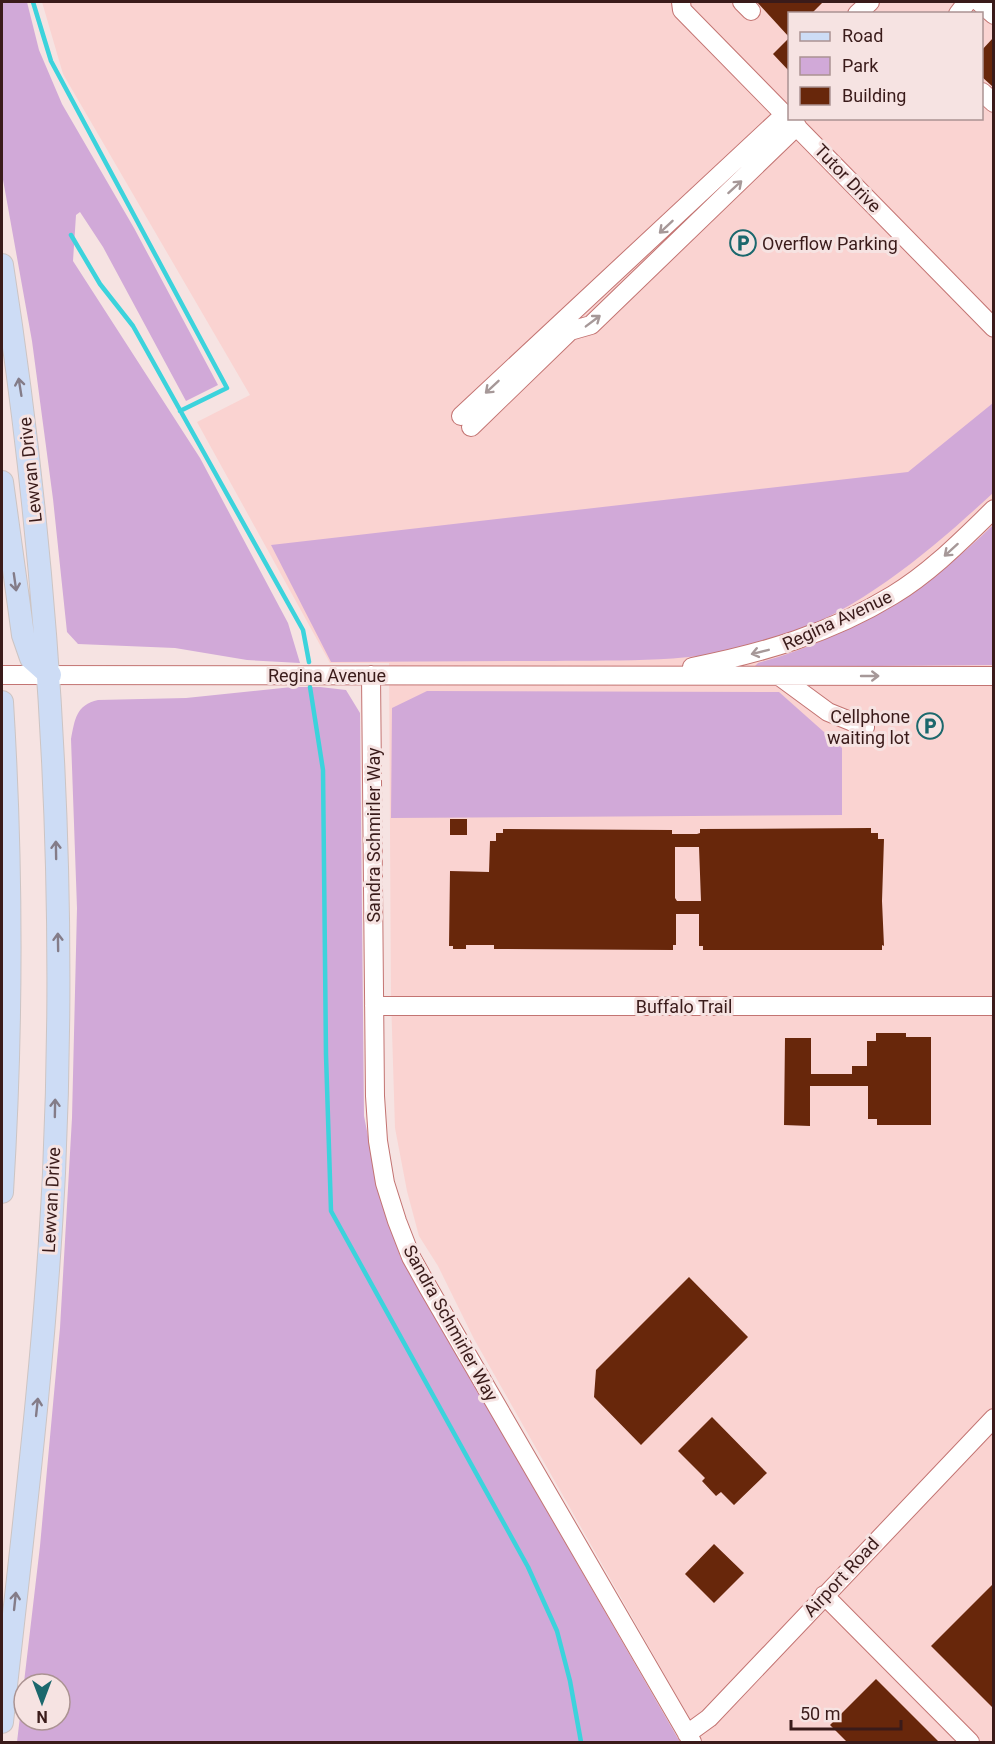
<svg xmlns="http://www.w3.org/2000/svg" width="995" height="1744" viewBox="0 0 995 1744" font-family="Roboto,sans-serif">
<rect width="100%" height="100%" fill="#f6e3e2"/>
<path fill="#fad3d1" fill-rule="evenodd" d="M42,2H993V1742H703L474,1339L438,1266L419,1236L407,1191L395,1128L391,998L389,663H330L197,422L250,395L63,74ZM790,14H982V118H790Z"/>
<path fill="#d1a9d8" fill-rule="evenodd" d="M2,2H27L39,50L62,104L134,228L218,385L186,401L103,247L80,212L76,215L73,261L200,458L288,623L300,663L247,660L175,648L78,644L67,632L53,499L32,341L2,174Z
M993,403V493C931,550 867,605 786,636C712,664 631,660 553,661C479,661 405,662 331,662L271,545L908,472Z
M993,525V665L754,667L758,663C848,638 926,591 993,525Z
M292,687H320L346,690L360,713L364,1116L377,1182L400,1256L680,1742H17L40,1546L60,1328L72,1118L77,908L71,739C75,719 76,705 98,700L186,698ZM24,1684H60V1720H24Z
M427,691L779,692L842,748V815L391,818L392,708Z"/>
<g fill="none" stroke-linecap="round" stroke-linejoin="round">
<path stroke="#3cd3dc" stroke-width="4.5" d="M33,2L51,61L227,388L180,411
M71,235L100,284L133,326L303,630L309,662
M310,687L323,770L326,1055L331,1211L528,1567L557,1631L570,1681L581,1742"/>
</g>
<path fill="#68270b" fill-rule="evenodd" d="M757,2H823L811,14H789V37Z
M789,38V71L773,54Z
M993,38V87L981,76V51Z
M450,819H467V835H450Z
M871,828V833H878V839H884L882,901L884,946L882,945V950H703V946H699V914H676V945H673V950L494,949V945H466V949H453V946H449L450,871L489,872L490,841H496V833H503V829L672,830V834H697L700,833V829ZM675,847H699L701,901H677L675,898Z
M876,1033H906V1037H931V1125H877V1119H868V1086H810V1126L784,1125L785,1038H811V1074H852V1066H867V1041H876Z
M689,1277L748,1337L641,1445L594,1397L596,1370Z
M712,1417L767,1473L734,1505L721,1492L716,1496L702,1481L705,1478L678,1451Z
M714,1544L744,1573L714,1603L685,1574Z
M993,1584V1708L931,1646Z
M876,1679L940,1743H848L830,1725Z"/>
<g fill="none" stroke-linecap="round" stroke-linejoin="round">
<g stroke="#c37472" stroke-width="20">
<path id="minor" d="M681,2L682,10L994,328
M742,2L751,11
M979,2L994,15
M857,14L870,2
M958,14L967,2
M982,92L994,103
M461,416L785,114
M471,427L570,331L591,325L797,126
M692,667C763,653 831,633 893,595C931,572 962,540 994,509
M2,675L994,676
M371,675L375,1096L378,1141L385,1183L397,1221L411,1257L429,1289L692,1742
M779,676L828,712L865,727
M374,1006H994
M824,1595L970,1742
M687,1734L709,1718L994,1418"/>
</g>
<g stroke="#ccc4c3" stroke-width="24">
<path id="major" d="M2,265C49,568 68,867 54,1173C45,1357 22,1539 2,1722
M2,482L23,635L31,658L50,675
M2,702C12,864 12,1030 2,1192"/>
</g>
<use href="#minor" stroke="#fff" stroke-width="18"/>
<use href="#major" stroke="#cddcf5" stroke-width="22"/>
</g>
<defs><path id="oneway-shaft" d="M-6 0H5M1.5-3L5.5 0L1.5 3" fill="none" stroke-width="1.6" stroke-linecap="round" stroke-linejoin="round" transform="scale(1.5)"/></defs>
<g stroke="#a69898">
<use href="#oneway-shaft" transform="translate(735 187) rotate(-42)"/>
<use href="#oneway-shaft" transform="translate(666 227) rotate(137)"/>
<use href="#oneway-shaft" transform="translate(593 321) rotate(-37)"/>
<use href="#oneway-shaft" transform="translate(492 387) rotate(137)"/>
<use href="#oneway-shaft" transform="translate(951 550) rotate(138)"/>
<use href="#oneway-shaft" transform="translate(760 652) rotate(166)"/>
<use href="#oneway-shaft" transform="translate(870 676)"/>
</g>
<g stroke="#847c88">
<use href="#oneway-shaft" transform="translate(20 387) rotate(-99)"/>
<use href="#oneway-shaft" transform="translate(15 582) rotate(82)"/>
<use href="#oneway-shaft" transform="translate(56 850) rotate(-91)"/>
<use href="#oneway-shaft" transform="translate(58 942) rotate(-91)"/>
<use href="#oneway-shaft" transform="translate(55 1108) rotate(-89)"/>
<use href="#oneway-shaft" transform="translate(37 1407) rotate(-84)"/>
<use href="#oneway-shaft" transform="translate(15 1601) rotate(-84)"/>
</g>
<defs>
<g id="parking-ring" transform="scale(1.35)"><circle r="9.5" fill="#f6e3e2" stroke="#1b686d" stroke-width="1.5"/><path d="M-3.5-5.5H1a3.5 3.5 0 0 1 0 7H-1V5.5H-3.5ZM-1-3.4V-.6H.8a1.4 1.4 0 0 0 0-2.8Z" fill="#1b686d"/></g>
</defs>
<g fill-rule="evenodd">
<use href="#parking-ring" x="743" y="243"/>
<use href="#parking-ring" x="930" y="726"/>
</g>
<g text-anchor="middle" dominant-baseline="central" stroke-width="6" stroke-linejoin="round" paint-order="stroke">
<g font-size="18" fill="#3a1b1a" stroke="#f6e3e2">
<text transform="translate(848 178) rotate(46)">Tutor Drive</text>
<text transform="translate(30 470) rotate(-96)">Lewvan Drive</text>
<text transform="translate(837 620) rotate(-25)">Regina Avenue</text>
<text x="327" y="675">Regina Avenue</text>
<text transform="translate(373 835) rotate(-90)">Sandra Schmirler Way</text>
<text x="684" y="1006">Buffalo Trail</text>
<text transform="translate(51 1200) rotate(-87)">Lewvan Drive</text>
<text transform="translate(451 1323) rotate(61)">Sandra Schmirler Way</text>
<text transform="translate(841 1577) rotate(-47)">Airport Road</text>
</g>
<g font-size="18" fill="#3a1b1a" stroke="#f6e3e2" text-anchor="start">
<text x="762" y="243">Overflow Parking</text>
<text x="910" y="716" text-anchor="end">Cellphone<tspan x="910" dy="21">waiting lot</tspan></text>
</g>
</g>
<rect width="995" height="1744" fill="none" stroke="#3a1b1a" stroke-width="6"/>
<rect x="788" y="12" width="195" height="108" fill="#f6e3e2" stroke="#ab9392" stroke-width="1.5"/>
<rect x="800" y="32" width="30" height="9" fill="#cddcf5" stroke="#ab9392" stroke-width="1.5"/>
<text x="842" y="42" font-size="18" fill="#3a1b1a">Road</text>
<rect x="800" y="57" width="30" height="18" fill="#d1a9d8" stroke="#ab9392" stroke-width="1.5"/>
<text x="842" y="72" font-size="18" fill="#3a1b1a">Park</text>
<rect x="800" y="87" width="30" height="18" fill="#68270b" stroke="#ab9392" stroke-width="1.5"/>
<text x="842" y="102" font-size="18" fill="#3a1b1a">Building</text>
<g transform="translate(42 1702) rotate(180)"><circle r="28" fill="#f6e3e2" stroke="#ab9392" stroke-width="1.5"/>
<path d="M0-4.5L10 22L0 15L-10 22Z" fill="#1b686d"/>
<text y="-9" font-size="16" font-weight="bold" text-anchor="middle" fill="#3a1b1a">N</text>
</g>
<path d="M791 1720v9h110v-9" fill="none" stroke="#3a1b1a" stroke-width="3"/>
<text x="800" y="1720" font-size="18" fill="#3a1b1a" stroke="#f6e3e2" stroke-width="4.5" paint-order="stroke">50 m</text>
</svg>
